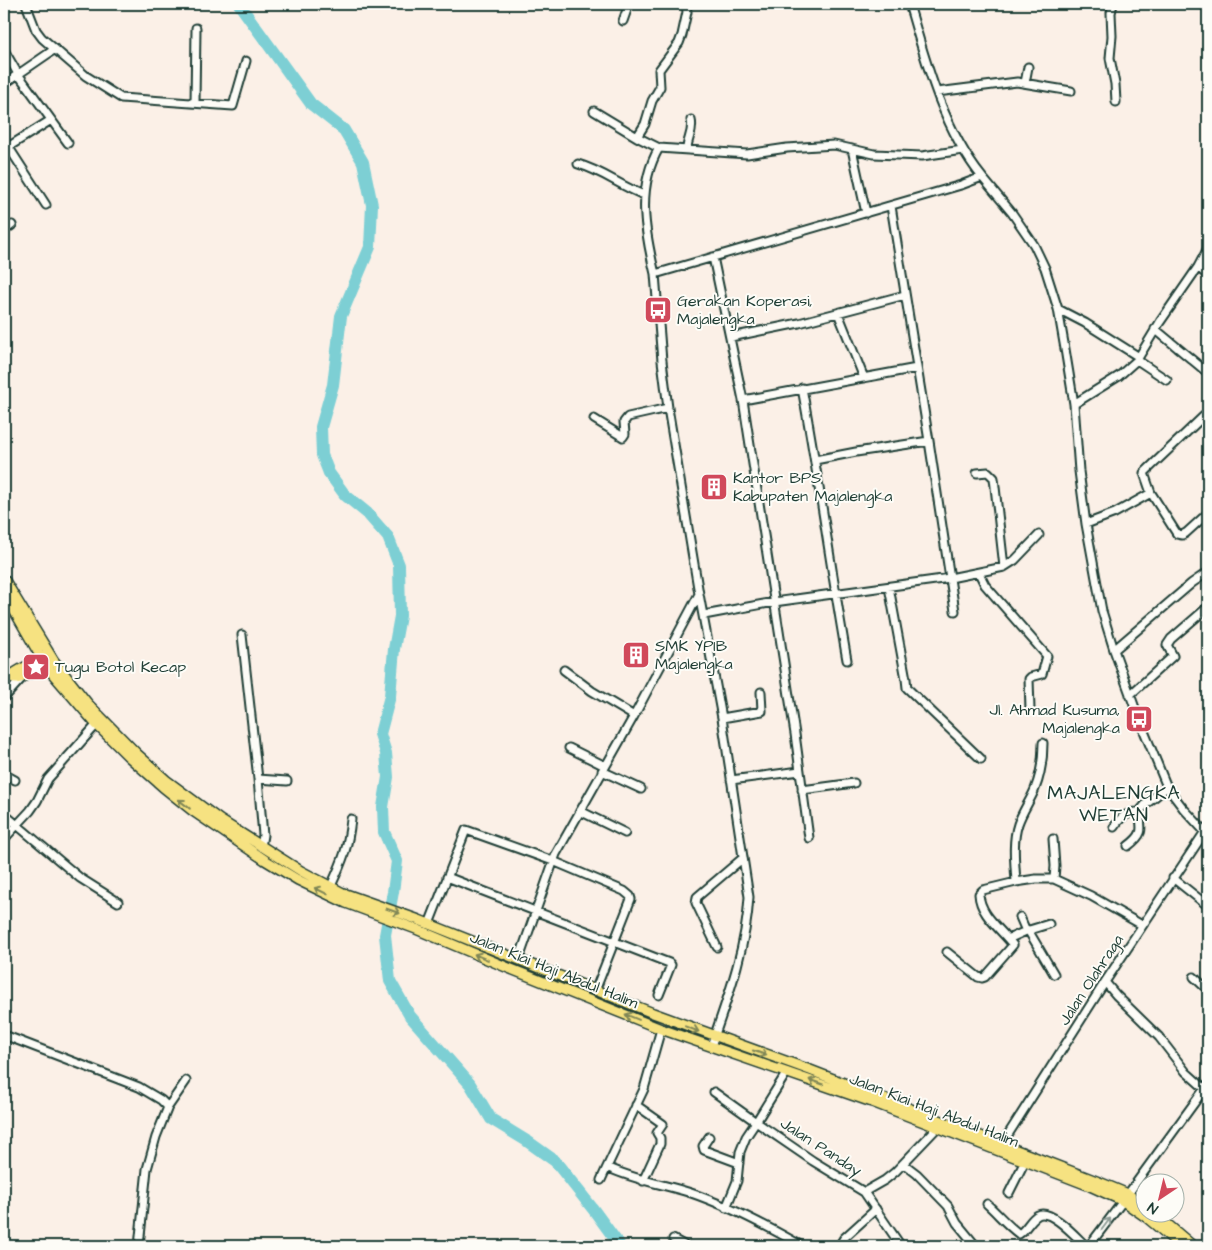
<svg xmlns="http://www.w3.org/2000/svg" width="1212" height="1250" viewBox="0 0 1212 1250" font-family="'Architects Daughter',sans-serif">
<rect width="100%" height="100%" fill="#fbf0e7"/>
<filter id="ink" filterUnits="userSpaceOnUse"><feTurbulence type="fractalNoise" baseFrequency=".02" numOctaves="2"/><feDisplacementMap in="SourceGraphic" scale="10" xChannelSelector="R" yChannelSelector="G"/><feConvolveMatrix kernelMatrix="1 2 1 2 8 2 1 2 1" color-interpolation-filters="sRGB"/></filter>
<g filter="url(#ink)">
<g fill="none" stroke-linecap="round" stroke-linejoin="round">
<path stroke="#7dcfd4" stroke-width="12" d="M239,4L311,104L344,130L363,162L372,205L370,247L341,316L333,385L321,427L322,455L329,473L345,495L367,513L388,537L399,565L400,616L394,649L390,696L380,734L386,753L388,777L383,807L384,832L397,861L393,892L385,935L390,981L410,1016L470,1084L491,1119L527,1141L555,1161L593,1209L620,1246"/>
<g stroke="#1f3d34" stroke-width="11">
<path id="minor" d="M26,4L36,30L42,38L86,76L121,98L233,106L246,61
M909,4C926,63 943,128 982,177
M1113,4L1111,13L1112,36L1110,58L1115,84L1116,102
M623,21L629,4
M4,50L18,74L68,143
M1025,83L1028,67
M4,84L55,49
M937,92L1017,82L1071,91
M195,103L196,28
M594,111L637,137L659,148
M637,137L645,124L652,101L660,87L659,70L679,43L682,35L687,12L686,4
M4,140L46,205
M8,147L51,120
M687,149C687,139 694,131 691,120
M852,149L866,213
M578,164C603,171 620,186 644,195
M891,206L929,441L955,611
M4,231L12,225
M713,257L743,400L795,734L809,838
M1198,267L1208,276
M655,274C645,232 636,188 659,148L747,154L787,148L834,145L874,154L922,156L963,150
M1058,309L1085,323L1139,357
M838,313L864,378
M1155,329L1208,373
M731,337L799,323L905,295
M1137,360L1167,380
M802,388C819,479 831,570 847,660
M743,400L917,368
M1074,404L1119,376L1137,360L1160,322L1198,267L1208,248
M1208,412L1144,473L1151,493L1177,534L1182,535L1186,533L1208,513
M594,419L623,437L625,434L624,422L628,417L668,408
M815,460L856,452L929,441
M1086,524L1115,513L1151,493
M1004,567L1015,560L1039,535
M979,573L985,585L1047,656L1042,674L1031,677L1029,679L1030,710
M889,587L906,679L907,688L981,759
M704,615L774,602L950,578L1004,567L994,478L988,472L977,473
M242,635L258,779
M1114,650L1192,583L1208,572
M564,670L592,691L634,716
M1130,695L1173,656L1167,645L1171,639L1208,607
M4,698L23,677
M722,718L762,711L761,692
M569,748L605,766
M602,771L641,789
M4,774L15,780
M731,780L800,771
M802,790L854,783
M580,811L625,833
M4,814L80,878L118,902
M1114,827C1120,818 1127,811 1139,812
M4,839L30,811L37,801L48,779L99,722
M1053,839L1055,866L1054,879
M1128,846C1144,834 1142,830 1139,812L1145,805L1167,787
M261,847L263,835L258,779L287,781
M447,877L669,963L671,965L659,995
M1173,878L1208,906
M1016,882C1015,864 1012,842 1018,824C1022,812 1030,801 1035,789C1041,774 1043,759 1043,743
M331,886C343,860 348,848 351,819
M1020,917L1026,931
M429,924L466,830L553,861L624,891L630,896L631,899L595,991
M1028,930L1054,974
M1008,939L1026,931L1049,924
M717,947L696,903L697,897L743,858
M947,952L978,977L982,978L985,977L1013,945C1001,929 980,915 979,894L983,890L1016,882L1036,879H1054L1091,896L1142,925
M519,959L556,854L634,716L699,594
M1194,977L1208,990
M1105,982L1116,995L1159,1037L1186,1072L1205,1089
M4,1035L139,1087L161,1100L168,1107L186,1081
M711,1046C728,997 746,949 749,897L722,718L699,594L668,408L662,361L655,274L961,185L982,177L1012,213L1034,245L1045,268L1058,309L1065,349L1074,404L1079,471L1086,524L1102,611L1114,650L1139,719L1167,787L1183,808L1208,835
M787,1072L756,1122L813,1161L864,1192L901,1246
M714,1092L756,1122L746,1137L740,1152L737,1181L726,1208
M636,1105L663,1124L657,1133L660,1138V1144L643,1181
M709,1137L703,1146L704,1150L739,1163
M1002,1144L1105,982L1208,827
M904,1164L917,1174L948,1206L957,1223L976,1246
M607,1167L644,1089L661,1029
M601,1180L607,1167C634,1180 663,1184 691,1193C729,1206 767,1226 802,1246
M864,1192L885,1180L895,1172L937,1128
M1009,1193L1025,1161
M1128,1194L1208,1084
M987,1204C998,1214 1007,1225 1019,1234C1027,1229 1030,1219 1038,1215C1051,1208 1077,1238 1086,1246
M673,1239L686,1246
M139,1246L147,1169L156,1137L168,1107
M839,1246L844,1238L876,1209
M1089,1246L1123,1201"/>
</g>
<g stroke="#1f3d34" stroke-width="12">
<path id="major" d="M4,579L54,661L88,704L136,753L166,780L220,820L301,871L343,893L419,920L653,1013L810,1070L1099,1182L1128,1194L1144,1206
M4,593L46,666L96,724L129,757L163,787L193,811L265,860L298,880L346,903L416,929L506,967L661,1029L872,1102L1090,1186L1123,1201L1146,1217L1181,1246
M4,678L17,679L38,671L50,664
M8,678C19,668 34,664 46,655
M1153,1212L1193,1246"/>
</g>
<use href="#minor" stroke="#fdfcf7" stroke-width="7"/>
<use href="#major" stroke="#f6e281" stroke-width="9"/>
</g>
<defs><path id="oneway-shaft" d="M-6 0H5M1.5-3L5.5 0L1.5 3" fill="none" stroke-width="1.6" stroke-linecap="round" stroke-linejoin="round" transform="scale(1.25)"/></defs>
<g stroke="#808757">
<use href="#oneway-shaft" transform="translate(184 804) rotate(-142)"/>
<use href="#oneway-shaft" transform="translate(321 891) rotate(-154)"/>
<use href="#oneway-shaft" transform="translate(393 911) rotate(19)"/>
<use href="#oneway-shaft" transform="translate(481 957) rotate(-157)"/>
<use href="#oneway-shaft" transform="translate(632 1017) rotate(-158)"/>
<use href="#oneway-shaft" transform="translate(692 1029) rotate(21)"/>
<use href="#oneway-shaft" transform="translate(760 1053) rotate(19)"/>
<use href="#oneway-shaft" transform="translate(816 1082) rotate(-161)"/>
</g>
<use stroke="#8e9c96" href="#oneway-shaft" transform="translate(1106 1224) rotate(-53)"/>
</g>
<defs>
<g id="bus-square" transform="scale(1.4375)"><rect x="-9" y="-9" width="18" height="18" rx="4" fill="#d1495b" stroke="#fdfcf7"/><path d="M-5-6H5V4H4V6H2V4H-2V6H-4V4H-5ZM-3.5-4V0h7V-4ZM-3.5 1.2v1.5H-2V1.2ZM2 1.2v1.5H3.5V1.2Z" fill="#fff"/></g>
<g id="building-square" transform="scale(1.4375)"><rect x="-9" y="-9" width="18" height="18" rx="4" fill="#d1495b" stroke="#fdfcf7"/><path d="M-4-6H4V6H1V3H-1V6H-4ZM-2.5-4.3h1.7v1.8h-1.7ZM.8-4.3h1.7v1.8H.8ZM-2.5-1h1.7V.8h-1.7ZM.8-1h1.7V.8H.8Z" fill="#fff"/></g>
<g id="sight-square" transform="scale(1.4375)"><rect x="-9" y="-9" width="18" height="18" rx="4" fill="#d1495b" stroke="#fdfcf7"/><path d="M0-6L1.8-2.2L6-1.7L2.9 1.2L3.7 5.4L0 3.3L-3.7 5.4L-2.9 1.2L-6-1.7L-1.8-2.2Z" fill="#fff"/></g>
</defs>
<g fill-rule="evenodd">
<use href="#bus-square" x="658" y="310"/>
<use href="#building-square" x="714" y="487"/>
<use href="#building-square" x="636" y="655"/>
<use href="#sight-square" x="36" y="667"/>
<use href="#bus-square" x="1139" y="719"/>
</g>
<g text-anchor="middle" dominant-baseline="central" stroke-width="4" stroke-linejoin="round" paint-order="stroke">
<g font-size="16" fill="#1f3d34" stroke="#fdfcf7" text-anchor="start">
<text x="677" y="301">Gerakan Koperasi,<tspan x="677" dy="18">Majalengka</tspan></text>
<text x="733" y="478">Kantor BPS<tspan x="733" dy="18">Kabupaten Majalengka</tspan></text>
<text x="655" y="646">SMK YPIB<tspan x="655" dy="18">Majalengka</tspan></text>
<text x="55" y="667">Tugu Botol Kecap</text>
<text x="1120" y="710" text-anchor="end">Jl. Ahmad Kusuma,<tspan x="1120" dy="18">Majalengka</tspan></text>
</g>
<g font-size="16" fill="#1f3d34" stroke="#fdfcf7">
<text transform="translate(554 970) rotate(22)">Jalan Kiai Haji Abdul Halim</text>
<text transform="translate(1091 980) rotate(-57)">Jalan Olahraga</text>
<text transform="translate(934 1110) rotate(21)">Jalan Kiai Haji Abdul Halim</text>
<text transform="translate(821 1147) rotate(33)">Jalan Panday</text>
</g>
<g font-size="19" letter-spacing="1" fill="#1f3d34" stroke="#fdfcf7">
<text x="1114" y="793">MAJALENGKA<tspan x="1114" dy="22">WETAN</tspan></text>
</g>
</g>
<rect width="1212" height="1250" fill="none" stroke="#fdfcf7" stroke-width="20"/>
<rect x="10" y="10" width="1192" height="1230" fill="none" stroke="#1f3d34" stroke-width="2" filter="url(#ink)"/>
<g transform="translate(1160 1198) rotate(215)"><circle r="24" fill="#fdfcf7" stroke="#a4b0a9"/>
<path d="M0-4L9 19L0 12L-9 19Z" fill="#d1495b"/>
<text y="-8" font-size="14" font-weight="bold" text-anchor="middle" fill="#1f3d34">N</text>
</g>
</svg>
